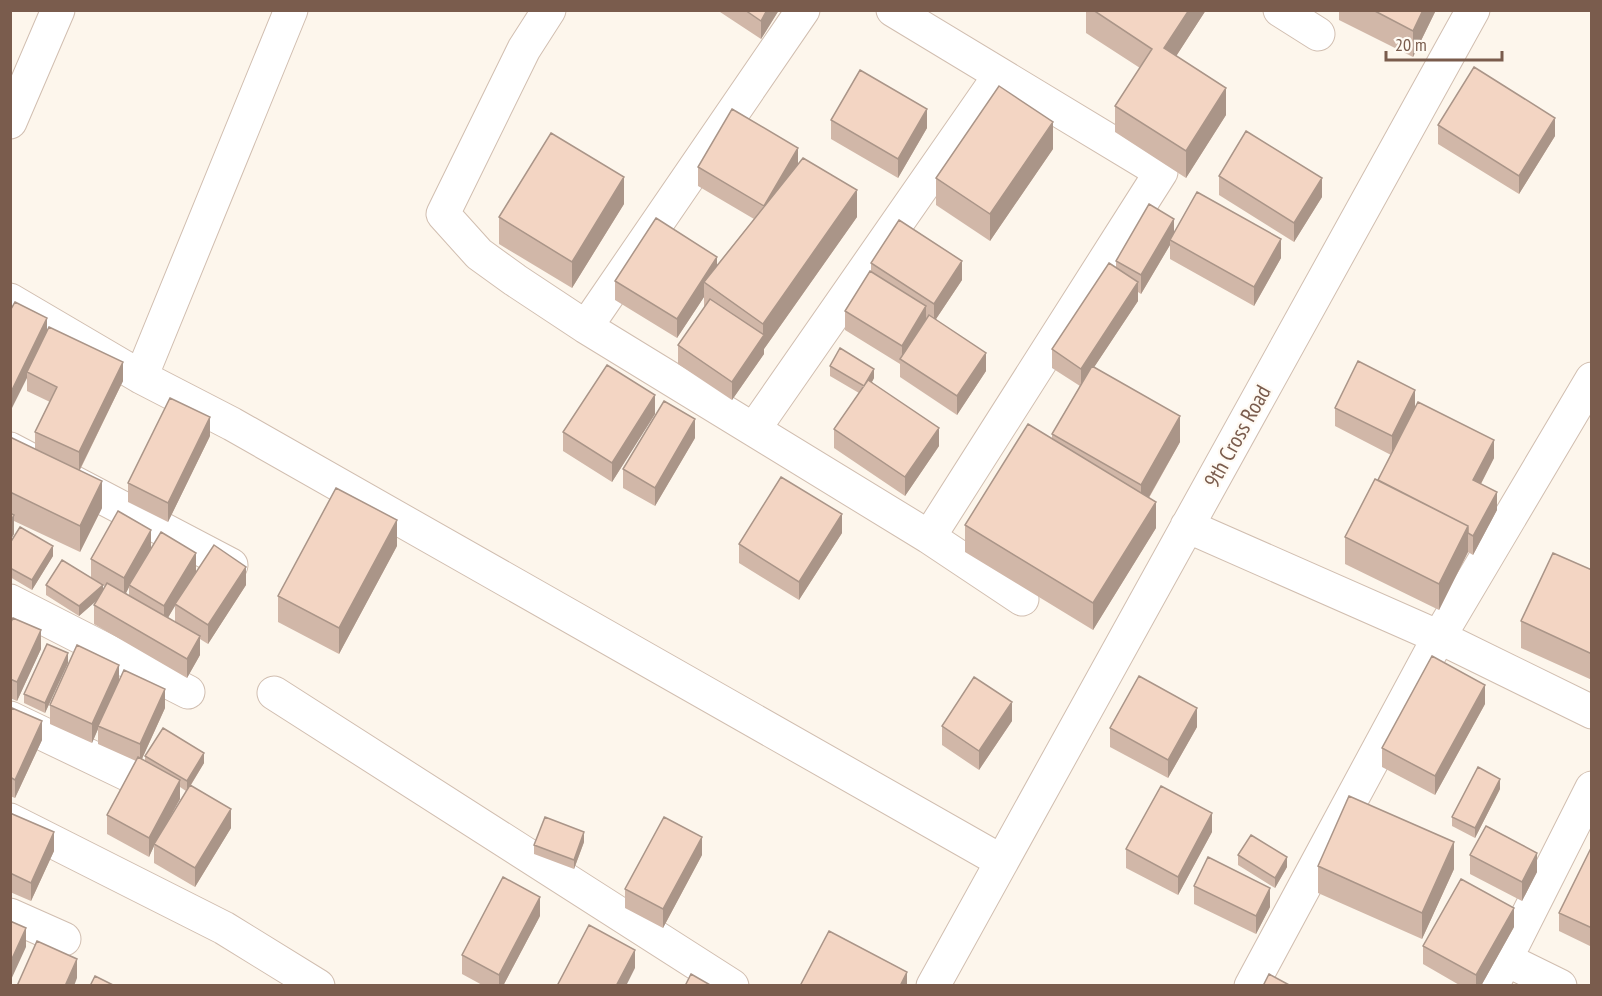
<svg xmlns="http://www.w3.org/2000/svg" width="1602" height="996" viewBox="0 0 1602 996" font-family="'PT Sans Narrow',sans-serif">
<rect width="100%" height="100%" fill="#fdf6ec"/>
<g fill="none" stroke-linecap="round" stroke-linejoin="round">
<g stroke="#d1beb0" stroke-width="35">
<path id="street" d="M549,10L524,49L443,214L479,254L515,280L586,327L929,537L1022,599
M893,10L1161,172L929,537
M1280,10L1318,34
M10,122L58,10
M10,300L141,377L232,424L1001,861
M586,327L803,10
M141,377L291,10
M754,429L1000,75
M10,449L231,565
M1187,526L1439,637L1592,712
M10,601L188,692
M274,693L732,986
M10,718L129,775
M10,820L224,928L318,986
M10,915L64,939
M1505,959L1560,986
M933,986L1473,10
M1251,986L1439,637L1592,379
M1492,986L1592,788"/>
</g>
<use href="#street" stroke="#fff" stroke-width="33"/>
</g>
<path fill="#d1b7a8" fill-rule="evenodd" d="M717,10H779L761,39Z
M1086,10H1206L1176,56L1226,115L1186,178L1115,132V106L1140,68L1086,33Z
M1339,10H1436L1413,57L1339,20Z
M831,120L927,128L898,178L831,139Z
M1438,125L1555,136L1519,194L1438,144Z
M1053,149L990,241L936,205V178Z
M798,164L857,217L764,349V354L732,400L678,364V345L704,308V297L677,338L615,300V281L717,265L754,219L698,186V167Z
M1219,176L1322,197L1294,242L1219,195Z
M624,204L572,288L499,244V217Z
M1174,233L1281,258L1254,306L1170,259V245L1141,294L1138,292V301L1094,367L1180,442L1149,498L1156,528L1093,630L965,552V525L1052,439V434L1080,386L1052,368V349L1116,268V261Z
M871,263L962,280L936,319L986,371L957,415L900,377V364L845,330V311L871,272Z
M10,311L47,331L123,381L80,470L102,508L80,552L14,521V534L10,541V437L35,449V432L50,402L27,391V378Z
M830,366L874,378L872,382L939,446L905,496L834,448V429L859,393L830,376Z
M1415,406L1494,458L1481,484L1497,510L1473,555L1468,552L1439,610L1345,564V537L1378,480L1391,455L1335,426V408Z
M655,414L612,482L563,451V432Z
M210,436L168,522L128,502V483Z
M695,438L655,506L623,488V469Z
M842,533L799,600L739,563V544Z
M10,543L53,556L32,590L10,577Z
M397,546L339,654L278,622V596Z
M151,548L196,572L187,586L246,585L208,644L200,639V655L187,678L94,624V605L97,600L79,616L46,595V585L91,578V559ZM92,579L105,586L103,590ZM129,587V596L126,593ZM175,605V622L168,618Z
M1592,570V680L1521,648V621Z
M10,610L11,622L41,649L17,701L10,698Z
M68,663L45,713L24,703V694Z
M119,680L165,708L142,759L145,761V756L204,763L191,785L231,828L195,887L154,863V846L149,857L107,834V815L136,761L98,744V729L92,743L50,724V705ZM180,787L186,791L166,824L180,799Z
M1485,704L1435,795L1382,767V748Z
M10,712L42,740L15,798L10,796Z
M1012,721L979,770L942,745V726Z
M1197,727L1168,778L1110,747V728Z
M1500,789L1475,838L1452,826V817Z
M10,813L54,851L31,901L10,892Z
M1212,832L1178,895L1126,868V849Z
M584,842L574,869L534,854V845Z
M1592,846V947L1559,931V913Z
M702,855L663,928L625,908V889Z
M1238,855L1287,867L1275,888L1238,865Z
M1470,855L1537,872L1522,901L1470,874Z
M1318,866L1454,869L1422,939L1318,893Z
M1194,886L1270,907L1256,934L1194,904Z
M540,916L503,986H484L462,974V955Z
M1514,927L1481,986H1461L1423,964V946Z"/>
<path fill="#aa9588" d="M767,10H779L761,39V21Z
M1189,10H1206L1164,75V48Z
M1423,10H1436L1413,57V31Z
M1226,88V115L1186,178V151Z
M927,109V128L898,178V159Z
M1555,118V136L1519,194V176Z
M1053,122V149L990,241V214Z
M798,148V167L764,225V206Z
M624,177V204L572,288V262Z
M1322,178V197L1294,242V223Z
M857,190V217L764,349V354L732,400V382L763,336V324Z
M1174,219V237L1170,240V245L1141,294V275Z
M1281,239V258L1254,306V287Z
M717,257V276L704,282V297L677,338V319Z
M962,261V280L934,322V304Z
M1138,282V301L1081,387V369Z
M926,306V325L902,360V346Z
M47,318V337L27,372V378L10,412V394Z
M986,353V371L957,415V396Z
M123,362V381L79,471V452Z
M874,369V378L864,396V386Z
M1415,390V409L1392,455V436Z
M655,395V414L612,482V463Z
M1180,416V442L1141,511V485Z
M210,417V436L168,522V503Z
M695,419V438L655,506V488Z
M939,428V446L905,496V477Z
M1494,440V458L1473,499V480Z
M102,481V508L80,552V526Z
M1497,492V510L1473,555V536Z
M1156,502V528L1093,630V603Z
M842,514V533L799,600V582Z
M14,515V534L10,541V522Z
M397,520V546L339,654V628Z
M1468,526V552L1439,610V584Z
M151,530V548L129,585V587L124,597V578Z
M53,546V556L32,590V580Z
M196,553V572L164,624V606Z
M246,567V585L208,644V625Z
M103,585V595L79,616V606Z
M41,630V649L17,701V682Z
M200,636V655L187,678V659Z
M68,653V663L45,713V703Z
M119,665V683L98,726V729L92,743V724Z
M1485,685V704L1435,795V776Z
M165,689V708L140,763V744Z
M1012,702V721L979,770V751Z
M1197,708V727L1168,778V760Z
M42,721V740L15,798V780Z
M204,753V763L187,791V781Z
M1500,779V789L1475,838V828Z
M180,780V799L155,844H154V846L149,857V838Z
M231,809V828L195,887V868Z
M1212,813V832L1178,895V877Z
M54,832V851L31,901V883Z
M584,832V842L574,869V860Z
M702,837V855L663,928V909Z
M1454,842V869L1422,939V913Z
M1537,853V872L1522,901V882Z
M1287,857V867L1275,888V878Z
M1270,888V907L1256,934V916Z
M540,897V916L503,986H499V975Z
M1514,908V927L1481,986H1476V975Z
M26,928V947L10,982V963Z
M635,950V968L626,986H616Z
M77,959V978L74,986H65Z
M907,972V986H900Z"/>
<path fill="#f3d5c3" stroke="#aa9588" stroke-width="1.5" d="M745,10H767L761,21Z
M1093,10H1189L1164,48L1226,88L1186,151L1115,106L1152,49Z
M1373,10H1423L1413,31Z
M1474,67L1555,118L1519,176L1438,125Z
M860,70L927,109L898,159L831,120Z
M999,86L1053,122L990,214L936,178Z
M732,109L798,148L764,206L698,167Z
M1246,131L1322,178L1294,223L1219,176Z
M551,133L624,177L572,262L499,217Z
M803,158L857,190L763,324L704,282Z
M1197,192L1281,239L1254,287L1170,240Z
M1149,204L1174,219L1141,275L1116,261Z
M656,218L717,257L677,319L615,281Z
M899,220L962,261L934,304L871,263Z
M1109,263L1138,282L1081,369L1052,349Z
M870,271L926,306L902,346L845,311Z
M710,299L764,335L732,382L678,345Z
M15,302L47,318L10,394V311Z
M929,315L986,353L957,396L900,359Z
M49,327L123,362L79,452L35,432L57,387L27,372Z
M840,348L874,369L864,386L830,366Z
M1358,361L1415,390L1392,436L1335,408Z
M607,365L655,395L612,463L563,432Z
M1092,366L1180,416L1141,485L1052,434Z
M868,380L939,428L905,477L834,429Z
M170,398L210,417L168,503L128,483Z
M664,401L695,419L655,488L623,469Z
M1418,402L1494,440L1473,480L1497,492L1473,536L1468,533V526L1378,480Z
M1028,424L1156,502L1093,603L965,525Z
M10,437L102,481L80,526L10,492Z
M781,477L842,514L799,582L739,544Z
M1375,479L1468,526L1439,584L1345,537Z
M336,488L397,520L339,628L278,596Z
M118,511L151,530L124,578L91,559Z
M10,513L14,515L10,522Z
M20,527L53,546L32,580L10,568V543Z
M161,532L196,553L164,606L129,585Z
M214,545L246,567L208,625L175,604Z
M1553,553L1592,570V654L1521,621Z
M62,560L103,585L79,606L46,585Z
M107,583L200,636L187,659L94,605Z
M13,618L41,630L17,682L10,679V624Z
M47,644L68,653L45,703L24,694Z
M77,645L119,665L92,724L50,705Z
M1432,656L1485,685L1435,776L1382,748Z
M124,670L165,689L140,744L98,726Z
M1139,676L1197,708L1168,760L1110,728Z
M974,677L1012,702L979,751L942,726Z
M12,708L42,721L15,780L10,777V712Z
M163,728L204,753L187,781L145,756Z
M138,757L180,780L149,838L107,815Z
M1478,767L1500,779L1475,828L1452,817Z
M190,785L231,809L195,868L154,844Z
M1161,786L1212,813L1178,877L1126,849Z
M1349,796L1454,842L1422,913L1318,866Z
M10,813L54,832L31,883L10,873Z
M545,817L584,832L574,860L534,845Z
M664,817L702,837L663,909L625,889Z
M1486,826L1537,853L1522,882L1470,855Z
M1251,835L1287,857L1275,878L1238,855Z
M1592,846V928L1559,913Z
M1208,857L1270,888L1256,916L1194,886Z
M503,877L540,897L499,975L462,955Z
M1461,879L1514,908L1476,975L1423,946Z
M10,921L26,928L10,963Z
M589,925L635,950L616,986H557Z
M829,931L907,972L900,986H800Z
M37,941L77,959L65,986H17Z
M691,974L712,986H685Z
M1269,974L1291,986H1263Z
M95,976L115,986H90Z"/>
<g text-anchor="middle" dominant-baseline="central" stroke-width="4.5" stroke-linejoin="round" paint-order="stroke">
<g font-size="22" fill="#7a5c4d" stroke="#fffaf3">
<text transform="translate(1237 436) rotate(-61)">9th Cross Road</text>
</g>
</g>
<rect width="1602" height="996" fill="none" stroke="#7a5c4d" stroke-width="24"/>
<path d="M1386 51v9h116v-9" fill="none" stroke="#7a5c4d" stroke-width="3"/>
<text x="1395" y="51" font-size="18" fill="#7a5c4d" stroke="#fffaf3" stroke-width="4.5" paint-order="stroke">20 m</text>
</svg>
